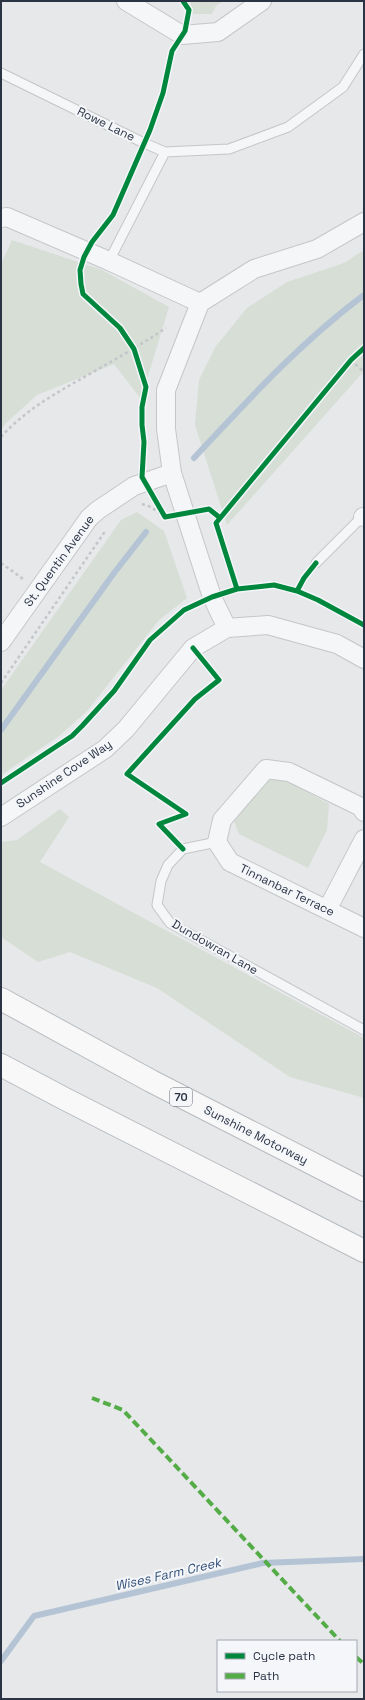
<svg xmlns="http://www.w3.org/2000/svg" width="365" height="1700" viewBox="0 0 365 1700" font-family="'Space Grotesk',sans-serif">
<rect width="100%" height="100%" fill="#e6e8ea"/>
<path fill="#d6ded6" d="M191,1H223L216,6L212,14H188Z
M12,240L102,270L169,307L141,399L114,364L37,395L6,423L1,430V264Z
M364,250V371L227,525L195,425L199,380L216,346L247,308L287,282L344,263Z
M137,512L164,531L187,598L159,620L87,711L59,736L1,775V690L121,520Z
M269,780H285L329,804L327,830L308,868L239,834L234,821Z
M60,809L69,817L40,862L364,1038V1098L290,1077L157,988L70,952L38,962L1,937V842L17,840Z"/>
<g fill="none" stroke-linecap="round" stroke-linejoin="round">
<path stroke="#b4c4d5" stroke-width="6" d="M194,458C248,400 301,342 364,295
M1,730L114,573L146,532
M1,1661L34,1616L263,1563L364,1559"/>
<g stroke="#c4c6c8" stroke-width="11">
<path id="lane" d="M1,73L144,143L165,152L109,261
M165,152L229,149L288,127L343,87L364,54
M316,563L364,515
M217,842L183,849L168,865L161,881L157,905L170,923L364,1030"/>
</g>
<g stroke="#c4c6c8" stroke-width="20">
<path id="street" d="M126,1L182,35L218,32L262,1
M1,218L7,217L109,261L200,303
M363,517H364
M227,628L212,597L172,473L166,429V390L200,303L254,269L317,249L364,222
M1,642L89,518L98,510L134,486L172,473
M364,812L361,807L289,772L266,769L222,820L217,842L230,862L364,928
M1,817L105,749L126,729L193,648L227,628L268,625L337,644L364,659
M327,910L364,839"/>
</g>
<g stroke="#b8bbbf" stroke-width="24">
<path id="highway" d="M1,999L151,1081L364,1190
M1,1065L65,1099L364,1251"/>
</g>
<path stroke="#c5c6ca" stroke-width="2.5" stroke-dasharray="3 3" stroke-linecap="butt" d="M351,360L364,372
M1,437C27,408 60,391 93,372C118,358 142,344 166,328
M142,504L151,507L165,517
M1,563L23,579
M1,683L106,530"/>
<use href="#lane" stroke="#f5f6f7" stroke-width="9"/>
<use href="#street" stroke="#f5f6f7" stroke-width="18"/>
<use href="#highway" stroke="#f8f8f8" stroke-width="22"/>
<path stroke="#54ac47" stroke-width="4" stroke-dasharray="8 4" stroke-linecap="butt" d="M92,1398L123,1410L340,1641
M356,1657L364,1664"/>
<g stroke="#f4f6f9" stroke-width="8">
<path id="cycleway" d="M183,1L189,10L185,31L172,51L163,93L150,130L113,215L92,242L84,257L80,270L81,284L83,294L120,328L134,349L146,387L142,407V425L144,442L142,477L165,517L209,509L219,517
M237,589L216,523L351,360L364,348
M297,591L318,600L364,625
M1,783L72,736L82,726L114,691L150,640L184,610L212,597L237,589L274,585L297,591L304,578L316,563
M183,849L159,824L186,814L127,774L195,699L219,680L193,648"/>
</g>
<use href="#cycleway" stroke="#00873e" stroke-width="5"/>
</g>
<g text-anchor="middle" dominant-baseline="central" stroke-width="4" stroke-linejoin="round" paint-order="stroke">
<rect fill="#f4f6f9" stroke="#676e7b" stroke-width="1" x="170" y="1088" width="22" height="18" rx="3"/>
<g font-size="11" font-weight="bold" fill="#2b3445">
<text x="181" y="1097">70</text>
</g>
<g font-size="12" fill="#2b3445" stroke="#f4f6f9">
<text transform="translate(106 124) rotate(26)">Rowe Lane</text>
<text transform="translate(59 561) rotate(-54)">St. Quentin Avenue</text>
<text transform="translate(64 774) rotate(-34)">Sunshine Cove Way</text>
<text transform="translate(287 890) rotate(26)">Tinnanbar Terrace</text>
<text transform="translate(215 947) rotate(30)">Dundowran Lane</text>
<text transform="translate(256 1135) rotate(27)">Sunshine Motorway</text>
</g>
<g font-size="13" font-style="italic" fill="#34527a" stroke="#f4f6f9">
<text transform="translate(168 1574) rotate(-13)">Wises Farm Creek</text>
</g>
</g>
<rect width="365" height="1700" fill="none" stroke="#2b3445" stroke-width="4"/>
<rect x="217" y="1640" width="140" height="52" fill="#f4f6f9" stroke="#a4a8b1"/>
<rect x="225" y="1653" width="20" height="6" fill="#00873e" stroke="#a4a8b1"/>
<text x="253" y="1660" font-size="12" fill="#2b3445">Cycle path</text>
<rect x="225" y="1673" width="20" height="6" fill="#54ac47" stroke="#a4a8b1"/>
<text x="253" y="1680" font-size="12" fill="#2b3445">Path</text>
</svg>
